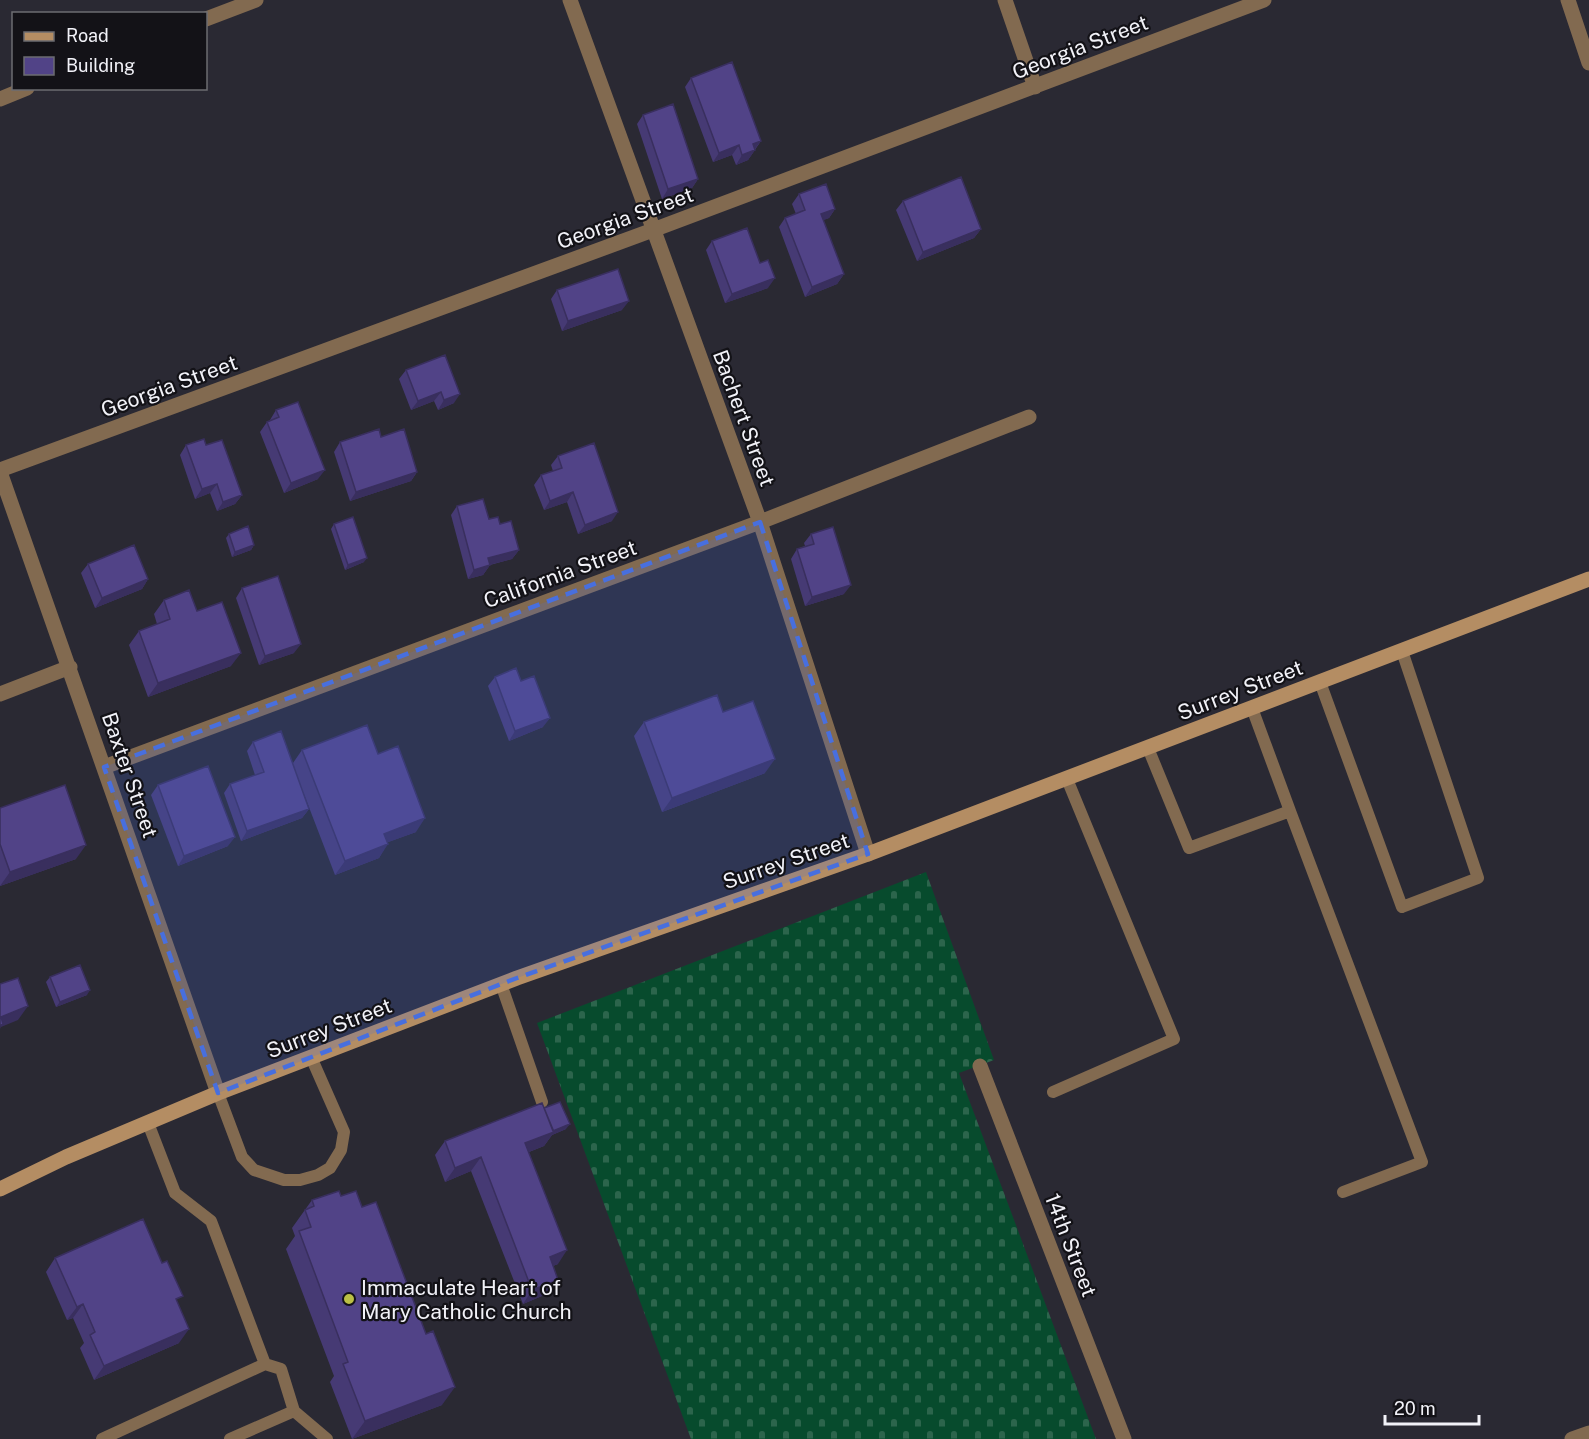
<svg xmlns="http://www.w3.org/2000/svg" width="1589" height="1439" viewBox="0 0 1589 1439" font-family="'Public Sans',sans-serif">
<defs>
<pattern id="cemetery-stones" width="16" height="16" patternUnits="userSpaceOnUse" patternTransform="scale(1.5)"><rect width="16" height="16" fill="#074b2d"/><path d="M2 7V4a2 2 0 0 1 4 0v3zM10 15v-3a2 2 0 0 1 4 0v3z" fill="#2c654c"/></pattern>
</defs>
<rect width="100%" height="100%" fill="#2a2933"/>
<path fill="url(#cemetery-stones)" d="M926,872L994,1060L959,1073L1096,1439H691L537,1023Z"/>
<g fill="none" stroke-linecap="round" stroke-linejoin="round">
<path stroke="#826a50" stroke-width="12" d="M1320,682L1402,907L1478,878L1402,651
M1252,708L1290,811
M1148,748L1189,848L1290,811L1422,1162L1343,1192
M501,984L542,1102
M1053,1092L1174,1039L1067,779
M218,1093L242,1157L254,1170L284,1180H300L318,1175L330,1168L341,1150L344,1132L311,1057
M294,1411L327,1439
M102,1439L265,1364L211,1221L175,1193L148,1123
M230,1439L294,1411L281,1369L265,1364"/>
<path stroke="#826a50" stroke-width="15" d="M570,0L760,522L868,854
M1005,0L1035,87
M1568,0L1589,63
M206,19L256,0
M0,99L27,88
M0,470L653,230L1264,0
M0,472L218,1093
M0,694L70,667
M104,767L760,522L1029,417
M980,1066L1124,1439
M1572,1439L1589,1433"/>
<path stroke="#b48d63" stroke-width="15" d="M0,1189L66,1157L218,1093L517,978L868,854L1589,579"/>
</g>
<path fill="#463a74" d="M691,78L761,141L748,160L736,165L732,155L713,162L685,87Z
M643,115L698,179L692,188L662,199L637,124Z
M799,194L835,209L829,218L823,220L844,274L837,284L805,297L779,227L785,218L796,214L792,204Z
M903,201L981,229L974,238L917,261L896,210Z
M712,241L760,263L768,288L725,303L706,250Z
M557,290L622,310L562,331L551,299Z
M445,355L454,403L438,410L434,401L411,410L399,379L406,370Z
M276,410L318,479L284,493L260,432L267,422L270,421V420Z
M381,437L417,472L411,481L350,501L334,452L340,442Z
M186,445H206L242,495L235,504L217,511L210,493L195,499L180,455Z
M558,456L612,521L578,534L567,502L544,510L534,485L541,475L553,471L551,465Z
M457,506L500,524L519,550L512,559L490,565L483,575L468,579L451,515Z
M334,524L364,562L345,570L331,529Z
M229,534L254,545L251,550L232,557L226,538Z
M811,534L844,594L805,606L791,559L797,549L805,546L804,543Z
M88,564L148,579L142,589L95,608L81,573Z
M242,588L294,653L259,665L236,598Z
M164,600L197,611L231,666L148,697L129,645L139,631L157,624L154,614Z
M495,677L521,681L543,727L509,741L488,686Z
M723,712L765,773L662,812L634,736L644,722Z
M253,742L293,763L302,750L378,754L416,832L388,842L379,858L335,875L302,789L309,809L302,818L241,841L224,793L230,784L255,775L247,751Z
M158,785L228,846L178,866L151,795Z
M0,808L76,859L0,886Z
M50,977L87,995L56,1007L46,982Z
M544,1108L566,1129L552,1135L544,1146L529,1152L558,1264L553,1266L549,1293L523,1304L471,1171L445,1182L435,1155L445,1141Z
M312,1200L442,1405L352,1439L330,1382L334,1376L286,1249L295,1236L292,1228Z
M55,1258L178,1303L179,1343L94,1380L80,1348L84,1343L73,1318L67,1320L46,1272Z"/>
<path fill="#392f5e" d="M761,141L754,150L753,144Z
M739,145L732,155L713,162L719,153Z
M755,150L748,160L736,165L742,155Z
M698,179L692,188L662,199L668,189Z
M835,209L829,218L814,224L821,214Z
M981,229L974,238L917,261L923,252Z
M844,274L837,284L805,297L812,287Z
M775,278L768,288L725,303L732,294Z
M629,301L622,310L562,331L568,321Z
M441,392L434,401L411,410L418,401Z
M460,394L454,403L438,410L444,400Z
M325,470L318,479L284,493L291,483Z
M417,472L411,481L350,501L356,492Z
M217,484L210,493L195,499L202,489Z
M573,492L567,502L544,510L550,501Z
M242,495L235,504L217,511L223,502Z
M618,512L612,521L578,534L585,525Z
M254,545L251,550L232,557L235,552Z
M519,550L512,559L481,567L488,558Z
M367,558L364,562L345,570L348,565Z
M490,565L483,575L468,579L474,570Z
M148,579L142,589L95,608L102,598Z
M851,585L844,594L805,606L812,597Z
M301,644L294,653L259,665L265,656Z
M241,653L231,666L148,697L158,683Z
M550,718L543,727L509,741L515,731Z
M775,759L765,773L662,812L672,798Z
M309,809L302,818L241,841L247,831Z
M425,818L416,832L375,847L384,834Z
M235,837L228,846L178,866L184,856Z
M388,844L379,858L335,875L345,861Z
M86,845L76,859L0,886L10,872Z
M90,990L87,995L56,1007L60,1002Z
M28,1006L18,1020L1,1027L0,1029L1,1017Z
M570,1124L566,1129L552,1135L544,1146L516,1157L525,1143Z
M481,1157L471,1171L445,1182L455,1168Z
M567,1250L558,1264L540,1271L550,1257Z
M558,1280L549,1293L523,1304L532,1290Z
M83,1304L73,1318L67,1320L77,1307Z
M189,1329L179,1343L94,1380L104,1366Z
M455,1387L442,1405L352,1439L365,1421Z"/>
<path fill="#514387" stroke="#392f5e" stroke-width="1.5" d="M732,62L761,141L753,144L755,150L742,155L739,145L719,153L691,78Z
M673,104L698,179L668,189L643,115Z
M961,177L981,229L923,252L903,201Z
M826,184L835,209L821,214L844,274L812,287L785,218L805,210L799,194Z
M747,228L760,263L768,260L775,278L732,294L712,241Z
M618,269L629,301L568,321L557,290Z
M445,355L460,394L444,400L441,392L418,401L406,370Z
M298,402L325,470L291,483L267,422L279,417L276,410Z
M379,429L381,437L404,429L417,472L356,492L340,442Z
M204,439L206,445L222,440L242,495L223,502L217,484L202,489L186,445Z
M594,443L618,512L585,525L573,492L550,501L541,475L562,468L558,456Z
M483,499L489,519L498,517L500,524L511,521L519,550L488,558L490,565L474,570L457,506Z
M353,517L367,558L348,565L334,524Z
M248,526L254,545L235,552L229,534Z
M833,527L851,585L812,597L797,549L814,544L811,534Z
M134,545L148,579L102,598L88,564Z
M278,576L301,644L265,656L242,588Z
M189,590L197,611L222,602L241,653L158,683L139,631L170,619L164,600Z
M516,668L521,681L534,676L550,718L515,731L495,677Z
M717,695L723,712L753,701L775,759L672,798L644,722Z
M367,725L378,754L398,746L425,818L384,834L388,844L345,861L302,750Z
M281,731L309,809L247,831L230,784L264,772L253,742Z
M208,766L235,837L184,856L158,785Z
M65,785L86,845L10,872L0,844V808Z
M80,965L90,990L60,1002L50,977Z
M18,978L28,1006L1,1017L3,1024L0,1025V984Z
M560,1102L570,1124L553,1131L544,1108Z
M542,1103L554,1132L525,1143L567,1250L550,1257L558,1280L532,1290L481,1157L455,1168L445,1141Z
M339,1191L341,1196L356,1191L362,1207L376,1202L426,1334L433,1331L455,1387L365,1421L343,1364L348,1362L299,1231L311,1227L305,1210L314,1206L312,1200Z
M143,1219L162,1263L167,1261L183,1296L176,1299L189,1329L104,1366L90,1335L95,1332L83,1304L77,1307L55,1258Z"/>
<path fill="#486fde" fill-opacity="0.2" stroke="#486fde" stroke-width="4.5" stroke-dasharray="12 8" stroke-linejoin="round" d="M760,522L868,854L517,978L218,1093L104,767Z"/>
<circle fill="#bbc045" stroke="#131217" stroke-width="2" cx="349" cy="1299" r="6"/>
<g text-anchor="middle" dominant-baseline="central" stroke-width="4.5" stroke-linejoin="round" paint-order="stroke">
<g font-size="21" fill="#f2f2f8" stroke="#131217">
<text transform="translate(1080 47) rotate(-21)">Georgia Street</text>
<text transform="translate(625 218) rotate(-20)">Georgia Street</text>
<text transform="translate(169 386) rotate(-20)">Georgia Street</text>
<text transform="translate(744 418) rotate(70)">Bachert Street</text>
<text transform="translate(560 574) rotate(-20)">California Street</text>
<text transform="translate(1240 690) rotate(-21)">Surrey Street</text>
<text transform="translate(130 775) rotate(71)">Baxter Street</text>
<text transform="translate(786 861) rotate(-19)">Surrey Street</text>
<text transform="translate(329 1028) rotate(-21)">Surrey Street</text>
<text transform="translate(1071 1245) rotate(69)">14th Street</text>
</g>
<g font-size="21" fill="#f2f2f8" stroke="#131217" text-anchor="start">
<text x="361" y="1287">Immaculate Heart of<tspan x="361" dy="24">Mary Catholic Church</tspan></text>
</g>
</g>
<rect x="12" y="12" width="195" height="78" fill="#131217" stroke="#6c6c71" stroke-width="1.5"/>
<rect x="24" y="32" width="30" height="9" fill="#b48d63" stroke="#6c6c71" stroke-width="1.5"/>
<text x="66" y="42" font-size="18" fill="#f2f2f8">Road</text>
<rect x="24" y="57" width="30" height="18" fill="#514387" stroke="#6c6c71" stroke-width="1.5"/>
<text x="66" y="72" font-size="18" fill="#f2f2f8">Building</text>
<path d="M1385 1415v9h94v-9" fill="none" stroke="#f2f2f8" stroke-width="3"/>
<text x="1394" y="1415" font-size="18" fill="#f2f2f8" stroke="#131217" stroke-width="4.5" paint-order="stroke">20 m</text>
</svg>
